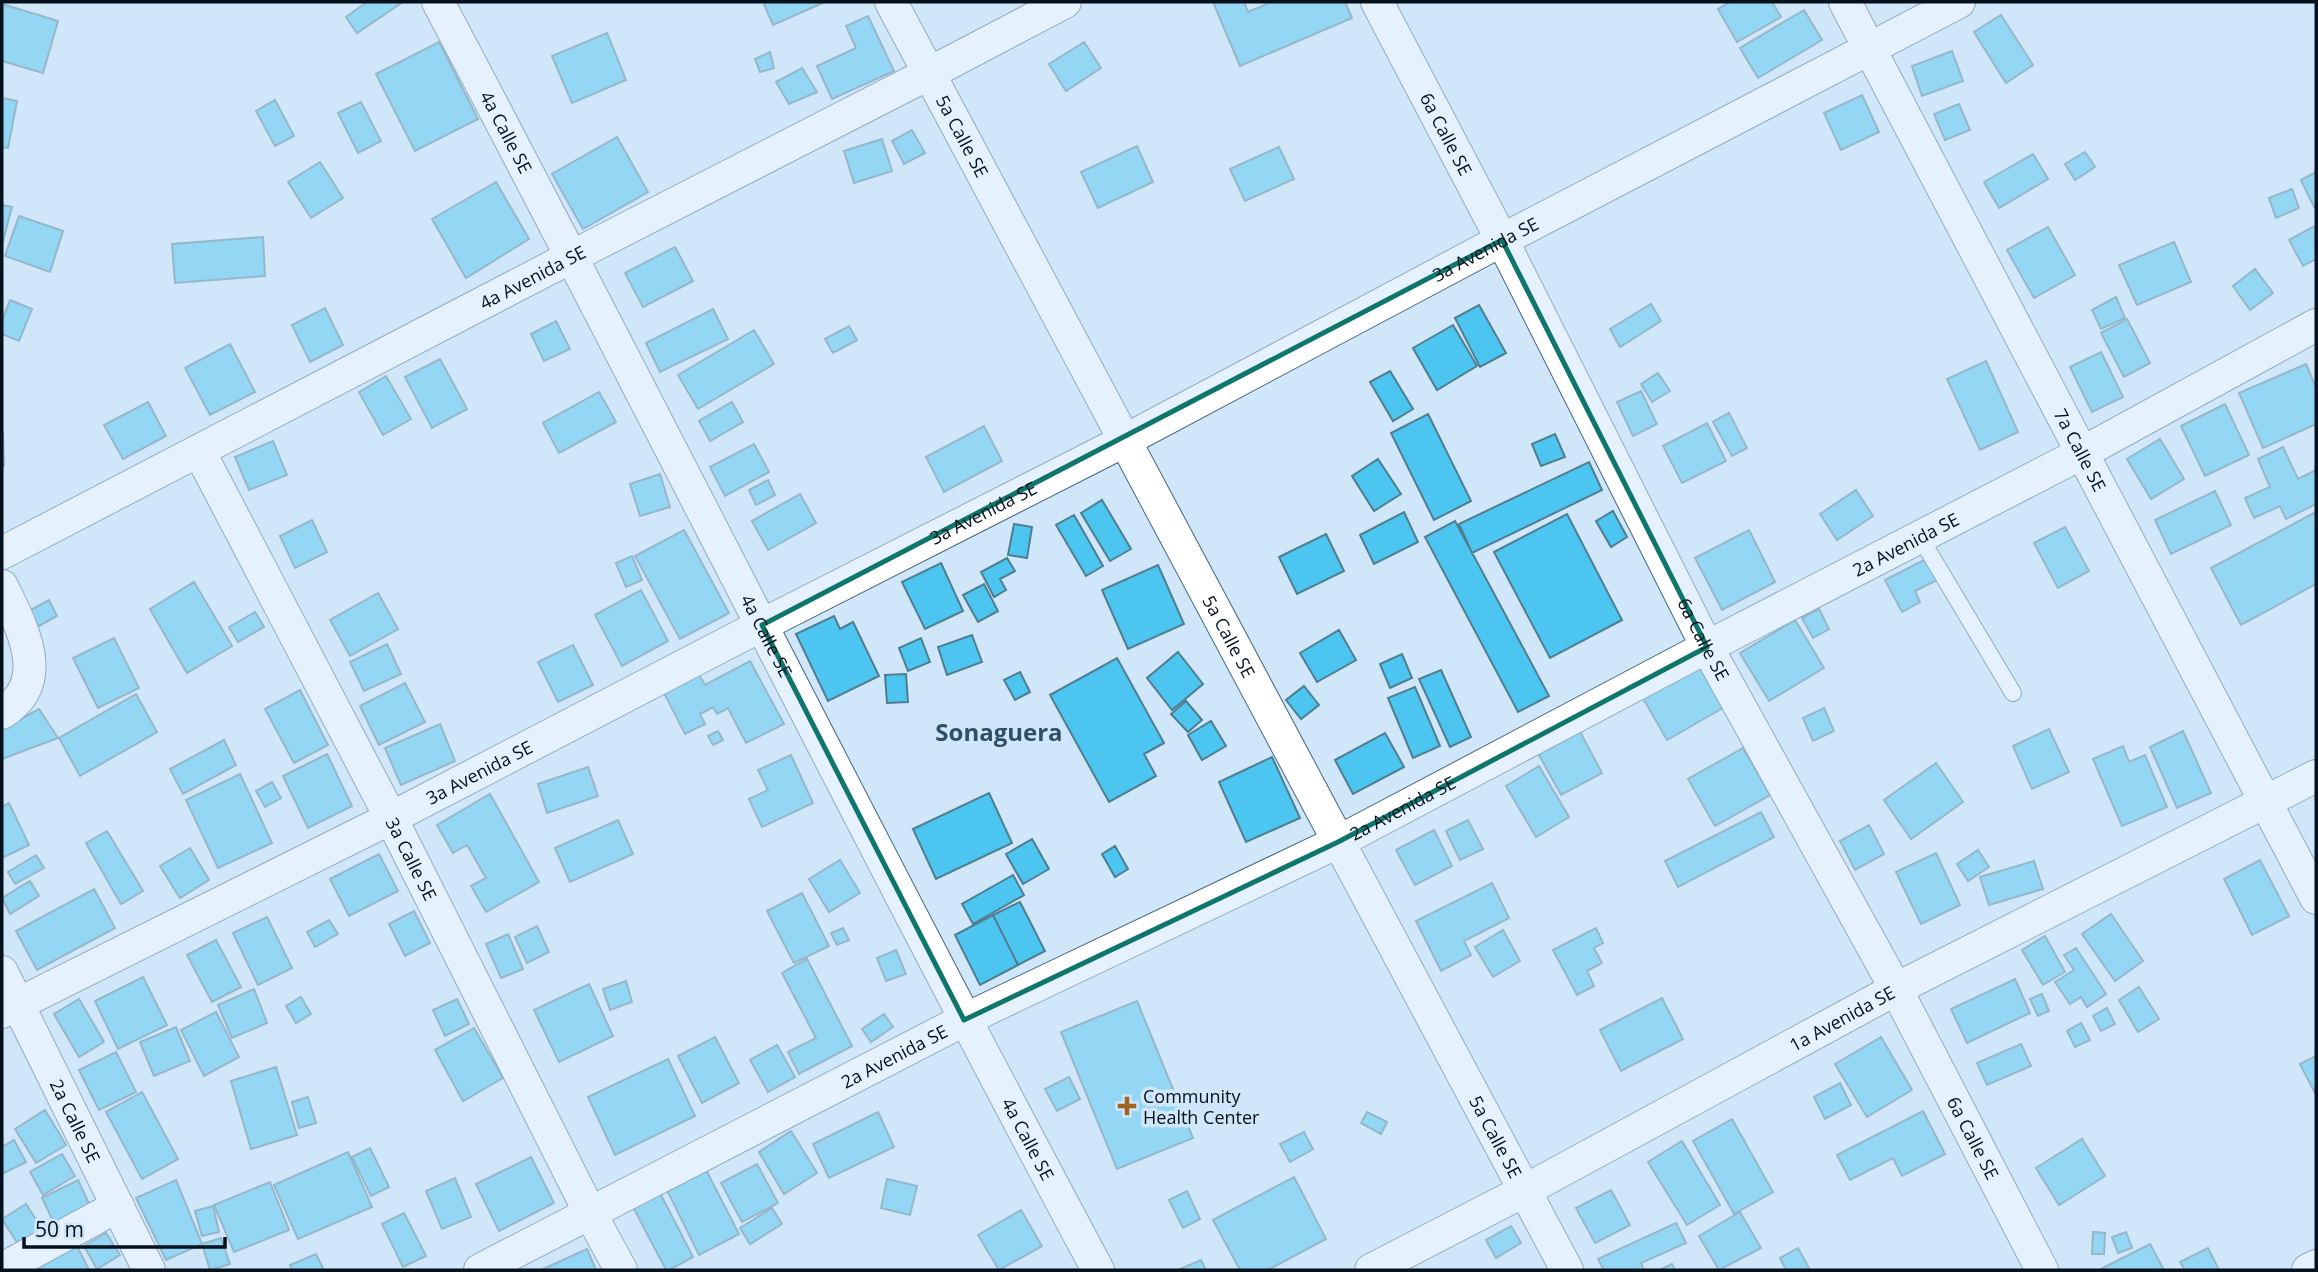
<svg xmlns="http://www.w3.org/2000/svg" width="2318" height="1272" viewBox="0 0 2318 1272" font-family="'Open Sans',sans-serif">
<rect width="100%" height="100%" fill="#d0e6f9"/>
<path fill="#4cc5f0" stroke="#4f7e91" stroke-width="2" d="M367,2H403L357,33L346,17Z
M763,2H825L773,25Z
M1213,2H1244L1248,12L1272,2H1345L1352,18L1240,66Z
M1730,2H1772L1781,17L1737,42L1718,9Z
M2,4L58,21L43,73L2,61Z
M1804,10L1822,40L1758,78L1740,48Z
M2001,15L2033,65L2006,83L1974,32Z
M868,16L894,71L832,99L817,66L856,48L846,26Z
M607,33L626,80L572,103L552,56Z
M439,42L478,119L415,151L376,74Z
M1084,42L1101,68L1066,91L1049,64Z
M1952,51L1963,81L1922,96L1912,66Z
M770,52L774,68L760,72L755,59Z
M802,68L817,92L789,104L776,82Z
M1862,95L1879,132L1841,150L1824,113Z
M2,98L17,101L8,148L2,147Z
M275,100L294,136L275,146L256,111Z
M361,102L381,141L358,153L338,113Z
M1959,104L1970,130L1945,140L1934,114Z
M912,130L925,153L904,164L892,141Z
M617,137L648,192L583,229L552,174Z
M882,139L892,171L854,183L844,151Z
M1137,146L1153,182L1098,208L1081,172Z
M1279,147L1294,179L1245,201L1230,169Z
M2085,152L2095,167L2075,180L2065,164Z
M2033,154L2048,179L1999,208L1984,182Z
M320,162L343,198L311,218L288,182Z
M2316,172V206L2314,207L2301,180Z
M496,182L529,239L466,278L432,219Z
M2292,189L2299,208L2276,218L2269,198Z
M2,205L12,207L2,245Z
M19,216L63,231L50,272L5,256Z
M2315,226L2316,259L2303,266L2289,240Z
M2048,227L2075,275L2034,298L2007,250Z
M263,237L265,276L175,283L172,244Z
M2174,242L2191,282L2137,305L2119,265Z
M675,247L693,281L643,307L625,273Z
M2255,269L2273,293L2250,310L2233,286Z
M2116,297L2125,318L2101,329L2092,310Z
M10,300L32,309L19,341L2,334V321Z
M1651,304L1661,321L1620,347L1610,329Z
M1479,305L1506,353L1480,367L1455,318Z
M325,308L343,345L310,362L292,325Z
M713,309L728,339L660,372L646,343Z
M2127,319L2150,363L2124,377L2101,333Z
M556,321L570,349L544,361L531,334Z
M1453,325L1477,366L1437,390L1413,348Z
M849,326L857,340L833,353L825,339Z
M754,330L774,364L698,409L678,375Z
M230,344L255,392L210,415L185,368Z
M2101,352L2123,397L2092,412L2070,367Z
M440,359L467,409L432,428L405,377Z
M1986,361L2018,432L1980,450L1947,379Z
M2306,364L2316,388V424L2263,448L2239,393Z
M1390,371L1413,409L1393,421L1370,382Z
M1658,373L1670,391L1652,402L1641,384Z
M386,376L411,419L383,435L359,392Z
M1641,391L1657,424L1633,436L1617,402Z
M599,392L616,422L559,453L543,423Z
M148,402L166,436L123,459L104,425Z
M732,402L743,422L710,441L699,421Z
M2225,404L2249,455L2205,476L2181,426Z
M1729,413L1747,448L1732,456L1713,422Z
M1428,414L1471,501L1434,520L1391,433Z
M1707,423L1726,461L1682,483L1663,446Z
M984,426L1002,461L944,492L926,457Z
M2,433H3L4,466H2Z
M1555,434L1565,457L1541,466L1532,444Z
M2160,439L2184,479L2151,499L2127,459Z
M273,441L287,475L249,490L235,457Z
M754,444L769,472L725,496L710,467Z
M2283,447L2298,479L2316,470V504L2286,519L2280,506L2254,518L2245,498L2270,487L2258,459Z
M1378,459L1401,494L1374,511L1352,476Z
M1589,462L1602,490L1472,553L1459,524Z
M660,474L670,507L640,516L630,484Z
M768,480L775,495L756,505L749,490Z
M1856,490L1873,516L1837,540L1820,514Z
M2215,491L2231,525L2171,554L2155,520Z
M800,494L816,523L768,550L752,521Z
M1102,500L1131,549L1110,561L1081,513Z
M1613,511L1627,537L1611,547L1596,521Z
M1404,512L1418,542L1374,564L1360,535Z
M2314,513L2316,518V584L2241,625L2211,568Z
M1567,514L1622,620L1550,658L1494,552Z
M1074,515L1103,566L1086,576L1056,525Z
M312,520L327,552L295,568L280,536Z
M1455,521L1549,696L1518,712L1425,537Z
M1014,524L1032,527L1027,558L1008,555Z
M2065,527L2089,571L2058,588L2034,543Z
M684,530L729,613L680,639L635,556Z
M1749,530L1775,582L1722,610L1695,558Z
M1326,534L1344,571L1297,594L1279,557Z
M632,556L642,580L626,587L616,563Z
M1930,557L1941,578L1915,591L1920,602L1902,612L1885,580Z
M1007,558L1015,571L1000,579L1006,590L994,597L981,572Z
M941,563L963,611L925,629L902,582Z
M1158,565L1184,624L1128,649L1102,590Z
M194,582L232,646L187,673L150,609Z
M984,584L998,611L978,622L963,595Z
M641,590L668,641L622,666L595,615Z
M378,593L398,629L350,656L330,620Z
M49,600L57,616L37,627L29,611Z
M1819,609L1829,629L1813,638L1802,618Z
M255,612L264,627L238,642L229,627Z
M834,616L840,629L853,622L879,676L828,701L796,634Z
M1795,620L1824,668L1769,701L1740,653Z
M1339,630L1356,660L1317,682L1300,653Z
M972,635L982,662L947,675L938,647Z
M114,638L139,688L98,708L73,658Z
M921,638L930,662L908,671L899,648Z
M387,644L401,674L364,691L350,662Z
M573,645L593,685L558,702L538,662Z
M1178,652L1203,684L1172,710L1147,678Z
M1402,654L1412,678L1390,688L1380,664Z
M1117,658L1164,743L1144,754L1156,776L1109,802L1050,695Z
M750,661L784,724L746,743L728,708L717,714L713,707L700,714L705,724L685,734L664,693L699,675L705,685Z
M1696,661L1723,708L1667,740L1640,693Z
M1441,670L1471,737L1450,747L1419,679Z
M1020,672L1030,692L1015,700L1004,680Z
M906,674L908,702L887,703L885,675Z
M405,683L425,722L379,745L360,706Z
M1304,686L1319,705L1301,719L1286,700Z
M1415,687L1440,746L1413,758L1388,698Z
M300,690L328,745L294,763L265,709Z
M136,694L157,732L80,776L59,738Z
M1186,701L1202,720L1188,732L1171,714Z
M1824,708L1834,731L1813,741L1803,718Z
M39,709L58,738L2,759V729Z
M1211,721L1226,746L1202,760L1188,735Z
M440,724L455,761L401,785L385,748Z
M2049,729L2069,772L2032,789L2013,746Z
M1579,730L1602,773L1561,795L1538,753Z
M718,731L723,740L713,745L708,736Z
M2183,731L2211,793L2177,808L2150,747Z
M1385,733L1404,767L1353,794L1335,760Z
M224,740L236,765L183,794L170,769Z
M2123,746L2129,762L2145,755L2167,807L2122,826L2093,759Z
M1743,748L1770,795L1715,826L1688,779Z
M327,754L352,806L308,828L283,776Z
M791,755L813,803L762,827L749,799L768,790L758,770Z
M1272,757L1300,818L1246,842L1219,782Z
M1936,763L1963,802L1911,839L1884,800Z
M1539,766L1569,817L1536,837L1506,786Z
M588,767L598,796L547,813L538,784Z
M240,774L272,843L218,868L186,800Z
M272,782L281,798L265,807L256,791Z
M989,793L1012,843L936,879L913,829Z
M490,794L539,882L486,912L471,886L486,878L467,845L453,853L437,825Z
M9,803L29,845L2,858V807Z
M1761,812L1774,837L1678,887L1665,861Z
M618,820L633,854L570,882L555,848Z
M1468,820L1483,849L1460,860L1446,831Z
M1869,825L1884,854L1855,870L1840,841Z
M1434,830L1452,866L1415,885L1396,850Z
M107,831L143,891L121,904L86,843Z
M1032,839L1049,869L1023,884L1006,854Z
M1115,846L1128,869L1115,877L1102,854Z
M190,848L209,880L180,898L160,866Z
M1978,850L1989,867L1968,881L1957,864Z
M1936,853L1960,905L1921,924L1896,872Z
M379,854L398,891L349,916L330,879Z
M36,855L44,868L15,884L8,872Z
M840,860L860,893L829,912L809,879Z
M2260,860L2289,916L2252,935L2224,879Z
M2034,861L2043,889L1989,905L1980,877Z
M1013,875L1024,895L973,924L962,904Z
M30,881L39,896L10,914L2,898Z
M1492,883L1509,918L1464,941L1471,955L1441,971L1416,921Z
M94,889L115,928L37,970L16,931Z
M802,893L829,946L794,963L767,911Z
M1020,902L1045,951L1018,965L993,915Z
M414,911L430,943L405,956L389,924Z
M2111,914L2143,961L2115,981L2082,934Z
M993,915L1018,965L980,985L955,935Z
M267,917L292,968L258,985L233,933Z
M329,920L338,934L315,947L307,932Z
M537,926L549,952L527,963L515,937Z
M843,928L849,940L837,945L831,933Z
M1596,928L1603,943L1594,948L1602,963L1587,971L1594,986L1577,995L1553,950Z
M1503,930L1520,961L1493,977L1475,947Z
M508,934L523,969L501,978L486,944Z
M2045,936L2065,972L2043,985L2022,950Z
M216,940L241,987L212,1002L187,955Z
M2076,948L2106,994L2087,1007L2081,997L2070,1004L2055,982L2074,970L2064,955Z
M896,950L906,974L886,981L877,958Z
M807,959L852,1046L799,1074L788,1052L816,1038L782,973Z
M143,977L167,1025L118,1049L95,1001Z
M2015,979L2030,1013L1967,1043L1951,1009Z
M626,981L632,1002L610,1010L603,989Z
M589,984L613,1036L559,1062L534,1010Z
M2139,987L2159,1019L2138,1032L2119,1000Z
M254,989L267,1023L232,1038L218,1005Z
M2042,994L2049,1011L2038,1016L2030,999Z
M301,997L311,1014L296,1023L286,1006Z
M1662,998L1683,1039L1621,1071L1600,1030Z
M79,999L104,1042L79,1057L54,1014Z
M457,999L469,1024L445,1036L433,1010Z
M1137,1001L1193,1138L1117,1169L1061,1032Z
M2107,1008L2115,1024L2101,1031L2093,1016Z
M216,1012L239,1057L204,1076L181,1030Z
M884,1014L893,1027L871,1042L862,1029Z
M2081,1023L2090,1040L2075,1047L2067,1031Z
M176,1027L190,1061L154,1076L140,1042Z
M474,1028L503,1078L463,1101L435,1050Z
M715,1037L739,1083L702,1103L678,1056Z
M1881,1037L1912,1090L1867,1117L1835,1064Z
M2021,1044L2031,1066L1987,1085L1977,1063Z
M777,1045L795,1077L768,1092L750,1060Z
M116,1052L136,1092L99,1110L79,1070Z
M2316,1056V1095L2300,1064Z
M668,1059L695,1116L615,1155L588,1097Z
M276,1067L297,1135L251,1149L231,1081Z
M1069,1077L1080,1099L1057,1111L1045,1089Z
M1840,1083L1851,1105L1825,1119L1814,1097Z
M142,1092L178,1159L142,1179L106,1112Z
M308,1097L316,1123L299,1128L292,1102Z
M45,1110L66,1145L36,1163L15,1129Z
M1923,1111L1945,1154L1902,1176L1893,1158L1850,1180L1837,1155Z
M878,1112L894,1147L829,1178L813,1144Z
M1367,1112L1387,1122L1381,1134L1361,1123Z
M1732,1119L1773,1192L1734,1214L1693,1141Z
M791,1131L817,1173L784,1194L759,1152Z
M1304,1132L1313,1149L1290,1162L1280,1144Z
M2082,1139L2105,1176L2059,1205L2036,1168Z
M14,1140L26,1162L4,1173L2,1168V1147Z
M1682,1141L1720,1205L1687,1225L1648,1162Z
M370,1148L389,1187L371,1196L352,1157Z
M348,1152L372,1207L298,1239L274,1185Z
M62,1154L75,1176L43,1195L30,1172Z
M531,1157L554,1203L499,1231L476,1184Z
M757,1164L778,1203L742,1222L721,1183Z
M706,1170L739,1234L699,1255L667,1190Z
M1294,1177L1326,1239L1268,1270H1240L1213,1220Z
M455,1178L471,1217L442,1229L426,1191Z
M887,1179L917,1186L910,1215L881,1208Z
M78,1180L91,1208L55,1225L42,1198Z
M176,1180L202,1244L166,1260L136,1198Z
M270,1182L289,1230L234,1252L214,1205Z
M1611,1190L1630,1225L1595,1243L1576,1208Z
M1187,1191L1200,1219L1183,1228L1169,1200Z
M660,1193L693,1257L669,1270H666L633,1207Z
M26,1204L42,1229L18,1244L2,1219Z
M213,1206L219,1232L202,1236L195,1211Z
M772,1208L782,1224L750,1244L740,1228Z
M1021,1210L1042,1246L999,1270L978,1235Z
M1740,1212L1761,1248L1719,1270L1699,1236Z
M404,1213L426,1256L403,1267L382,1224Z
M1676,1223L1686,1243L1641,1263L1644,1270H1604L1598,1259Z
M1511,1226L1521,1243L1496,1258L1486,1240Z
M2093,1232L2105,1233L2104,1254H2092Z
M2126,1232L2132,1248L2118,1253L2112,1237Z
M106,1233L120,1255L97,1269L84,1246Z
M221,1238L230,1264L210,1270L202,1244Z
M2150,1244L2164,1270H2099Z
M77,1246L89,1270H40L37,1266Z
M1798,1248L1810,1270H1786L1780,1258Z
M2208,1248L2219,1270H2185L2180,1262Z
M587,1249L596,1270H541Z
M316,1254L324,1270H292L290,1265Z
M1201,1260L1206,1270H1181L1180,1269Z
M1672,1264L1675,1270H1659Z"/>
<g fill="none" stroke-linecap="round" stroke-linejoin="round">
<g stroke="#456682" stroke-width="18">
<path id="service" d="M1920,537L2013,693"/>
</g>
<g stroke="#456682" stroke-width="34">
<g id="minor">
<path id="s1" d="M438,2C661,423 873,850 1098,1270"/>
<path id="s2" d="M891,2L1567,1270"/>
<path id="s3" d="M1377,2L1502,240L1707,647L1896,989L2042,1270"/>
<path id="s4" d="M1845,2L2316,898"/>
<path id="s5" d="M199,451L391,818L590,1213L621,1270"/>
<path id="s6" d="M2,553L573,256L928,74L1065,2"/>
<path d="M2,586C21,626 53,681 2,713"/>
<path id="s7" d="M2,972L149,1270"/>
<path id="s8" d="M2,1012L391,818L762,625L1124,441L1502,240L1959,2"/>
<path d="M2,1269L118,1206"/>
<path id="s9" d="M480,1270L964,1020L1338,842L1707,647L2082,453L2316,325"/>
<path id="s10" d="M1371,1270L1524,1191L1896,989L2316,776"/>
<path d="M2308,1270L2316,1266"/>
</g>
</g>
<use href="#service" stroke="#fff" stroke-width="16"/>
<use href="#minor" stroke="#fff" stroke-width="32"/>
</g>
<path d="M0 0H2318V1272H0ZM1502,240L1707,647L1338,842L964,1020L762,625Z" fill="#d0e6f9" fill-opacity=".55" fill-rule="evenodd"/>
<path fill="none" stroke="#0f766e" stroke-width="5" stroke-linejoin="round" d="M1502,240L1707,647L1338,842L964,1020L762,625Z"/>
<path fill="#9d6422" stroke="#d0e6f9" stroke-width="2.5" d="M1123.5 1095.5h7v7h7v7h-7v7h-7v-7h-7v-7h7z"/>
<g text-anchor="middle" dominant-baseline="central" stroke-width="7" stroke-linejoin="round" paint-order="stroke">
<g font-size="18" fill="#05121d" stroke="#d0e6f9">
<text stroke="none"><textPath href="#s1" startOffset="147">4a Calle SE</textPath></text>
<text stroke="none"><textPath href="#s3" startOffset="149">6a Calle SE</textPath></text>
<text stroke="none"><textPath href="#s2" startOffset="152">5a Calle SE</textPath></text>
<text stroke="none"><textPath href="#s8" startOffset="1668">3a Avenida SE</textPath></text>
<text stroke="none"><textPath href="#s6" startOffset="598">4a Avenida SE</textPath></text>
<text stroke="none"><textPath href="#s4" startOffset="506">7a Calle SE</textPath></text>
<text stroke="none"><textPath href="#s8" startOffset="1101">3a Avenida SE</textPath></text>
<text stroke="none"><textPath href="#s9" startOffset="1600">2a Avenida SE</textPath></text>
<text stroke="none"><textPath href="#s1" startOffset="714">4a Calle SE</textPath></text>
<text stroke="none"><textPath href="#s2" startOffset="719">5a Calle SE</textPath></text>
<text stroke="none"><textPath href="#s3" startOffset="716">6a Calle SE</textPath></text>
<text stroke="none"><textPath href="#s8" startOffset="534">3a Avenida SE</textPath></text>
<text stroke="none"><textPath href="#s9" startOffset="1032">2a Avenida SE</textPath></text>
<text stroke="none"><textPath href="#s5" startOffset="460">3a Calle SE</textPath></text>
<text stroke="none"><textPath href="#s10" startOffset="534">1a Avenida SE</textPath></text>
<text stroke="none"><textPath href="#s9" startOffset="466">2a Avenida SE</textPath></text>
<text stroke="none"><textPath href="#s7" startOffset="166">2a Calle SE</textPath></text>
<text stroke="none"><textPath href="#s2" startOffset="1286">5a Calle SE</textPath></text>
<text stroke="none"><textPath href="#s3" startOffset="1283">6a Calle SE</textPath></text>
<text stroke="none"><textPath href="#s1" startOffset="1281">4a Calle SE</textPath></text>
</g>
<g font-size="18" fill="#05121d" stroke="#d0e6f9" text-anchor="start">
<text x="1143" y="1096">Community<tspan x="1143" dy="21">Health Center</tspan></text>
</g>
<g font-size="24" font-weight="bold" fill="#2f4f69" stroke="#d0e6f9">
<text x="999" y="731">Sonaguera</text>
</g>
</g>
<rect width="2318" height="1272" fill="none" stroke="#05121d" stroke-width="7"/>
<path d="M24 1237v10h201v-10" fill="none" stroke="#05121d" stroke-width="3.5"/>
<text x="35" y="1237" font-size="21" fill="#05121d" stroke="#d0e6f9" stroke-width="5" paint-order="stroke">50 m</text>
</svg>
